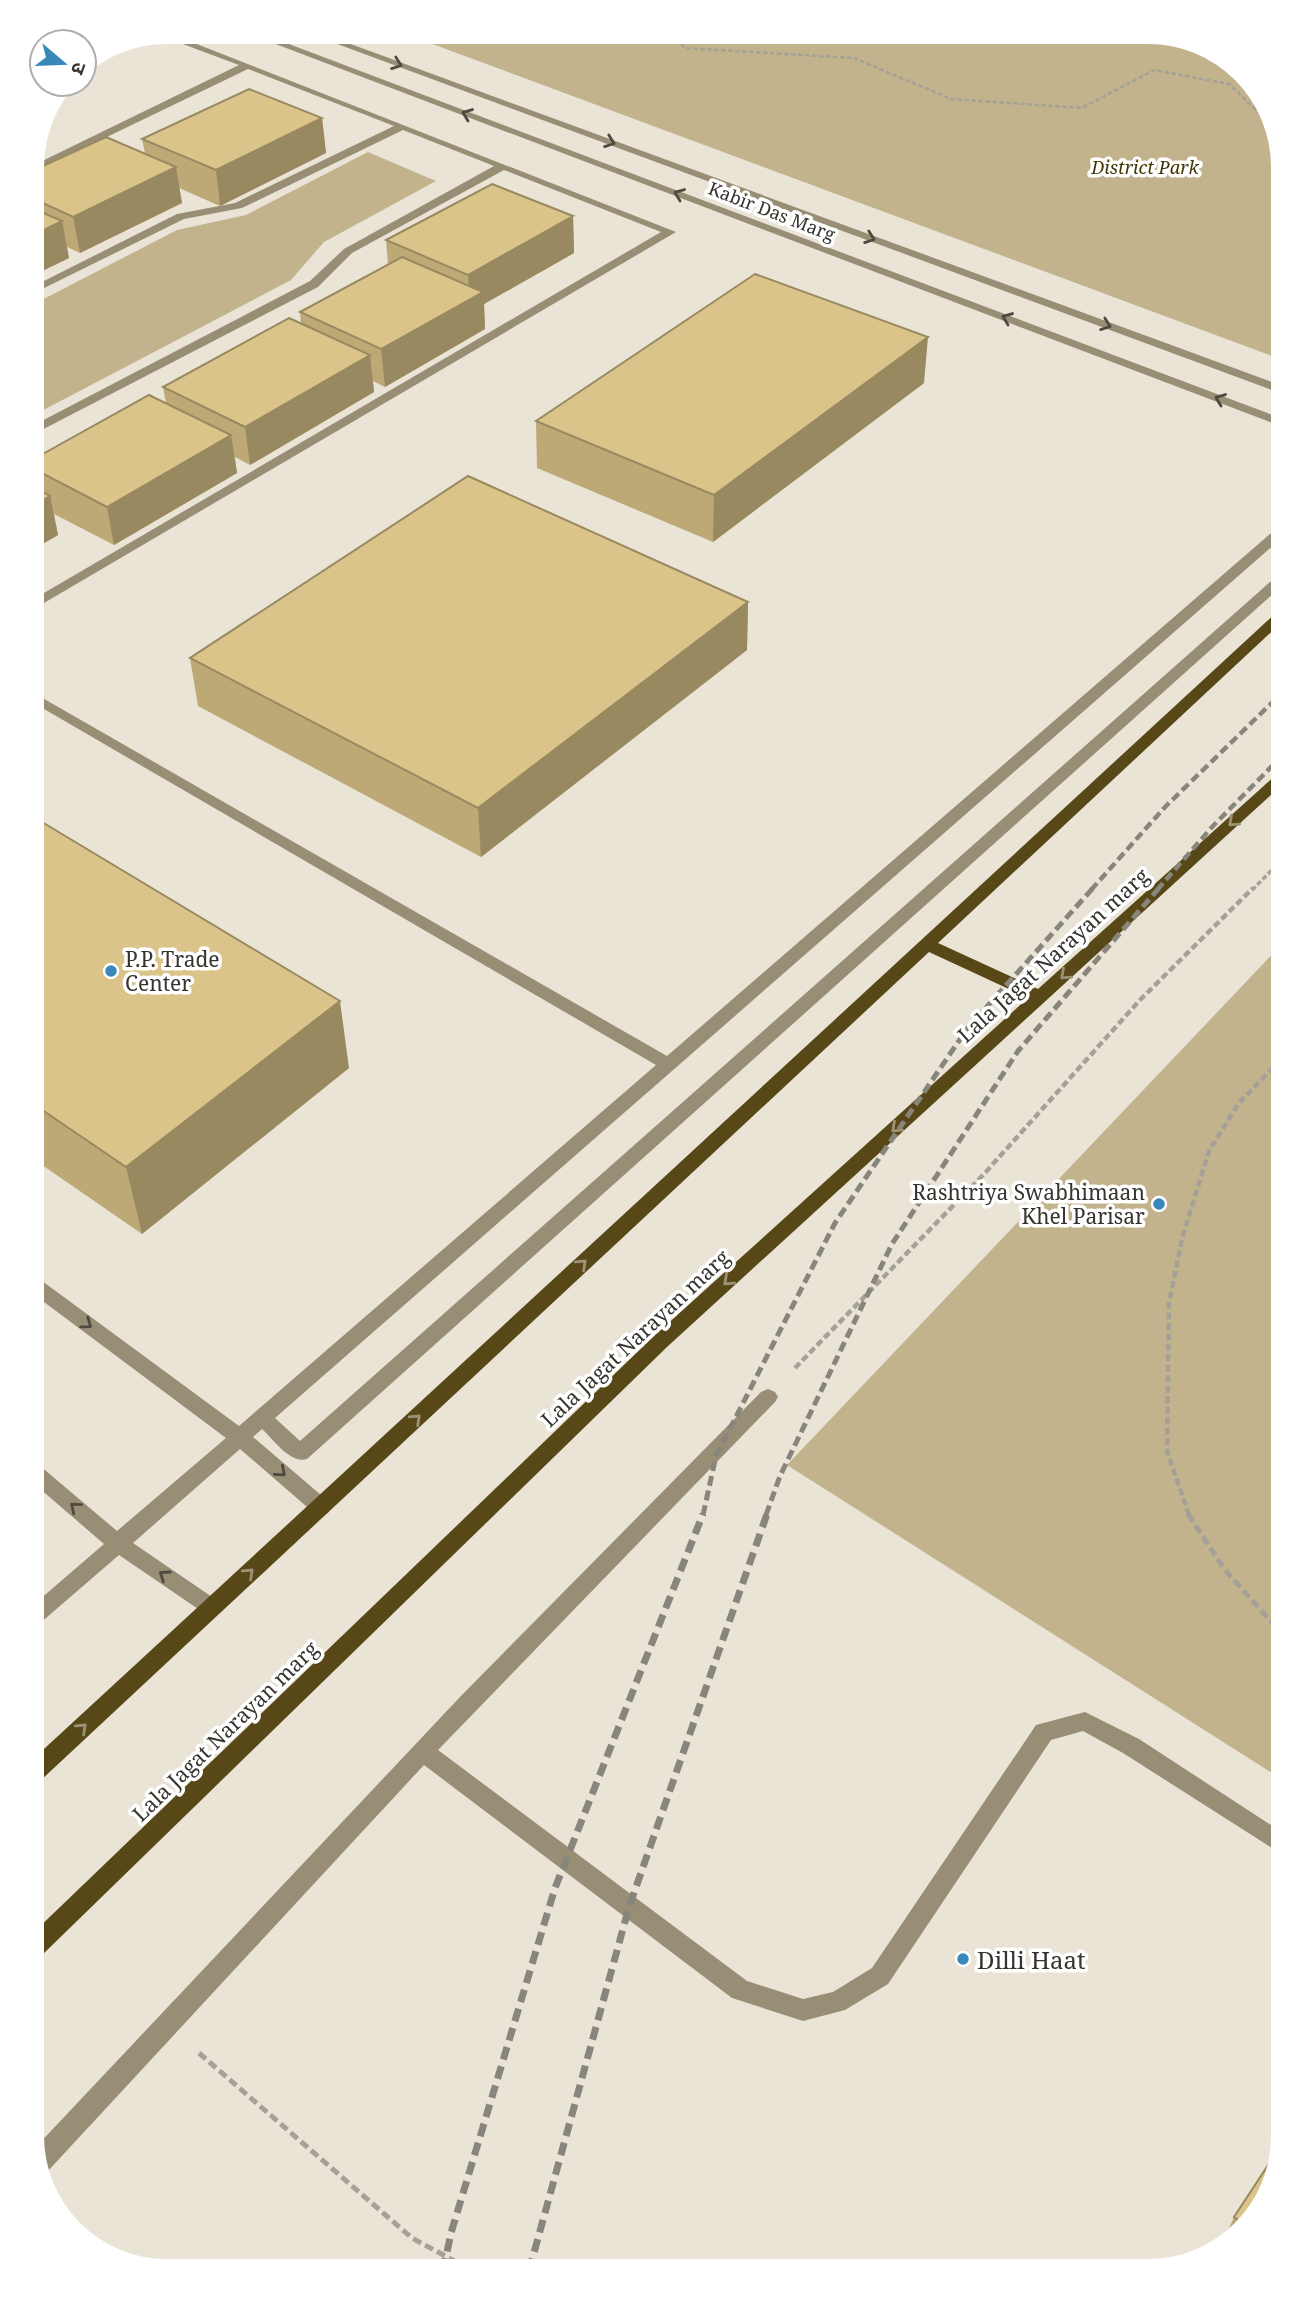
<svg xmlns="http://www.w3.org/2000/svg" width="1315" height="2303" viewBox="0 0 1315 2303" font-family="'Noto Serif','Noto Sans Devanagari',serif">
<rect width="100%" height="100%" fill="#e9e4d6"/>
<path fill="#c2b38d" d="M400,32H1158L1224,54L1270,107L1283,167V360Z
M368,152L436,181L324,242L291,280L32,416V305L177,230L246,215Z
M1283,943V1780L787,1465Z"/>
<g fill="none" stroke-linecap="round" stroke-linejoin="round">
<path stroke="#a5a197" stroke-width="2.5" stroke-dasharray="4.5 2.5" stroke-linecap="butt" d="M674,32L684,48L854,58L951,99L1082,108L1154,70L1229,84L1274,127"/>
<path stroke="#a5a197" stroke-width="3.5" stroke-dasharray="5 2.5" stroke-linecap="butt" d="M1252,890L1283,859"/>
<path stroke="#a5a197" stroke-width="4.5" stroke-dasharray="7 3.5" stroke-linecap="butt" d="M795,1368L984,1174L1140,1000L1253,888
M1189,1515L1167,1451L1169,1302L1183,1235L1209,1151L1238,1104L1283,1057"/>
<path stroke="#a5a197" stroke-width="5" stroke-dasharray="9 4.5" stroke-linecap="butt" d="M1188,1514L1225,1570L1283,1635
M199,2053L412,2238L473,2271"/>
<path fill="#978e75" fill-rule="evenodd" d="M166,32L676,232L32,610V600L661,232L504,170L352,253L318,287L32,435V426L310,281L344,249L494,166L403,130L242,208L184,219L32,294V287L177,214L235,203L394,126L248,69L32,173V166L239,65L156,34Z
M244,32H257L1283,419V427Z
M305,32H318L1283,386V394Z
M1283,526V537L275,1418L300,1441L1278,575L1283,574V585L307,1459C290,1464 274,1440 262,1429L253,1437L328,1501L331,1507L328,1513L321,1515L314,1513L240,1449L133,1543L218,1601L221,1607L218,1613L211,1616L204,1613L119,1555L39,1624L32,1627V1606L104,1544L32,1482V1463L39,1465L117,1531L226,1438L32,1293V1276L38,1278L239,1426L656,1065L32,702V692L667,1056L1278,527Z
M1270,784L1283,789V799L1262,789Z
M768,1389L775,1392L778,1397L775,1402L438,1750L747,1981L803,1999L833,1992L872,1968L1036,1725L1085,1712L1139,1739L1283,1833V1855L1123,1753L1083,1731L1051,1740L888,1984L845,2010L803,2021L732,1998L424,1765L47,2172L40,2174L34,2149L460,1697L761,1392Z"/>
<path fill="#584717" fill-rule="evenodd" d="M1283,610V621L938,943L1038,989L1278,773L1283,771V784L667,1347L40,1957L32,1960V1934L653,1337L1028,998L929,952L40,1781L32,1784V1760L1278,611Z"/>
<path stroke="#88857c" stroke-width="4.5" stroke-dasharray="9 4.5" stroke-linecap="butt" d="M1091,890L1165,807L1283,692
M1157,890L1212,827L1283,755"/>
<path stroke="#88857c" stroke-width="5" stroke-dasharray="10 5" stroke-linecap="butt" d="M703,1515L716,1456L835,1223L967,1029L1093,888
M766,1515L780,1476L892,1244L1018,1051L1159,888"/>
<path stroke="#88857c" stroke-width="7" stroke-dasharray="13 7" stroke-linecap="butt" d="M443,2271L451,2233L555,1888L703,1514
M529,2271L629,1907L767,1514"/>
</g>
<path fill="#bca976" d="M322,118L326,153L220,206L179,188L182,203L80,253L67,247L69,258L32,276V171L145,153L142,139Z
M573,216L574,253L484,304L485,329L385,387L373,381L374,392L250,465L235,457L237,473L114,545L54,514L58,535L32,550V460L166,403L163,387L301,324L300,312L388,265L386,240Z
M924,383L713,542L537,468L536,421Z
M748,602L747,650L481,857L198,706L190,658Z
M32,816L349,1068L142,1234L32,1158Z
M1261,2211L1221,2246L1234,2217Z"/>
<path fill="#998960" d="M322,118L326,153L220,206L216,170Z
M176,167L182,203L80,253L73,217Z
M573,216L574,253L484,304L485,329L385,387L381,349L470,300L468,275Z
M62,221L69,258L32,276V236Z
M928,337L924,383L713,542L714,495Z
M370,355L374,392L250,465L245,427Z
M231,435L237,473L114,545L107,507Z
M50,496L58,535L32,550V506Z
M748,602L747,650L481,857L478,808Z
M340,1001L349,1068L142,1234L126,1167Z"/>
<path fill="#dbc489" stroke="#998960" stroke-width="2" d="M249,89L322,118L216,170L142,139Z
M106,137L176,167L73,217L32,198V171Z
M492,184L573,216L468,275L386,240Z
M32,208L62,221L32,236Z
M402,257L483,292L381,349L300,312Z
M755,274L928,337L714,495L536,421Z
M289,318L370,355L245,427L163,387Z
M149,395L231,435L107,507L32,468V460Z
M468,476L748,602L478,808L190,658Z
M32,486L50,496L32,506Z
M32,816L340,1001L126,1167L32,1103Z
M1280,2147L1261,2211L1245,2225L1234,2217Z"/>
<defs><path id="oneway-chevron" d="M-2-3.5L2.5 0L-2 3.5" fill="none" stroke-width="1.6" stroke-linecap="round" stroke-linejoin="round" transform="scale(1.75)"/></defs>
<g stroke="#4e4a40">
<use href="#oneway-chevron" transform="translate(397 64) rotate(20)"/>
<use href="#oneway-chevron" transform="translate(467 114) rotate(-159)"/>
<use href="#oneway-chevron" transform="translate(610 142) rotate(20)"/>
<use href="#oneway-chevron" transform="translate(679 194) rotate(-159)"/>
<use href="#oneway-chevron" transform="translate(870 238) rotate(20)"/>
<use href="#oneway-chevron" transform="translate(1007 318) rotate(-159)"/>
<use href="#oneway-chevron" transform="translate(1106 325) rotate(20)"/>
<use href="#oneway-chevron" transform="translate(1220 399) rotate(-159)"/>
<use href="#oneway-chevron" transform="translate(87 1324) rotate(36)"/>
<use href="#oneway-chevron" transform="translate(281 1472) rotate(41)"/>
<use href="#oneway-chevron" transform="translate(75 1507) rotate(-140)"/>
<use href="#oneway-chevron" transform="translate(164 1575) rotate(-145)"/>
</g>
<g stroke="#9b9174">
<use href="#oneway-chevron" transform="translate(1233 822) rotate(138)"/>
<use href="#oneway-chevron" transform="translate(1065 975) rotate(138)"/>
<use href="#oneway-chevron" transform="translate(896 1128) rotate(138)"/>
<use href="#oneway-chevron" transform="translate(582 1264) rotate(-43)"/>
<use href="#oneway-chevron" transform="translate(728 1281) rotate(138)"/>
<use href="#oneway-chevron" transform="translate(416 1419) rotate(-43)"/>
<use href="#oneway-chevron" transform="translate(249 1573) rotate(-43)"/>
<use href="#oneway-chevron" transform="translate(82 1728) rotate(-43)"/>
</g>
<g fill="#3888b9" stroke="#fff" stroke-width="2.5">
<circle cx="111" cy="971" r="7"/>
<circle cx="1159" cy="1204" r="7"/>
<circle cx="963" cy="1959" r="7"/>
</g>
<g text-anchor="middle" dominant-baseline="central" stroke-width="7" stroke-linejoin="round" paint-order="stroke">
<g font-size="18" font-style="italic" fill="#433301" stroke="#fff">
<text x="1145" y="167">District Park</text>
</g>
<g font-size="18" fill="#36342f" stroke="#fff">
<text transform="translate(772 211) rotate(21)">Kabir Das Marg</text>
</g>
<g font-size="21" fill="#36342f" stroke="#fff">
<text transform="translate(1053 955) rotate(-42)">Lala Jagat Narayan marg</text>
<text transform="translate(635 1338) rotate(-43)">Lala Jagat Narayan marg</text>
<text transform="translate(225 1731) rotate(-44)">Lala Jagat Narayan marg</text>
</g>
<g font-size="21" fill="#36342f" stroke="#fff" text-anchor="start">
<text x="125" y="959">P.P. Trade<tspan x="125" dy="24">Center</tspan></text>
<text x="1145" y="1192" text-anchor="end">Rashtriya Swabhimaan<tspan x="1145" dy="24">Khel Parisar</tspan></text>
</g>
<g font-size="24" fill="#36342f" stroke="#fff" text-anchor="start">
<text x="977" y="1959">Dilli Haat</text>
</g>
</g>
<path d="M0 0H1315V2303H0ZM167 44H1148A123 123 0 0 1 1271 167V2136A123 123 0 0 1 1148 2259H167A123 123 0 0 1 44 2136V167A123 123 0 0 1 167 44Z" fill="#fff" fill-rule="evenodd"/>
<g transform="translate(63 63) rotate(109)"><circle r="33" fill="#ffffff" stroke="#afaeac" stroke-width="2"/>
<path d="M0-5L12 26L0 18L-12 26Z" fill="#3888b9"/>
<text y="-10" font-size="19" font-weight="bold" text-anchor="middle" fill="#36342f">उ</text>
</g>
</svg>
